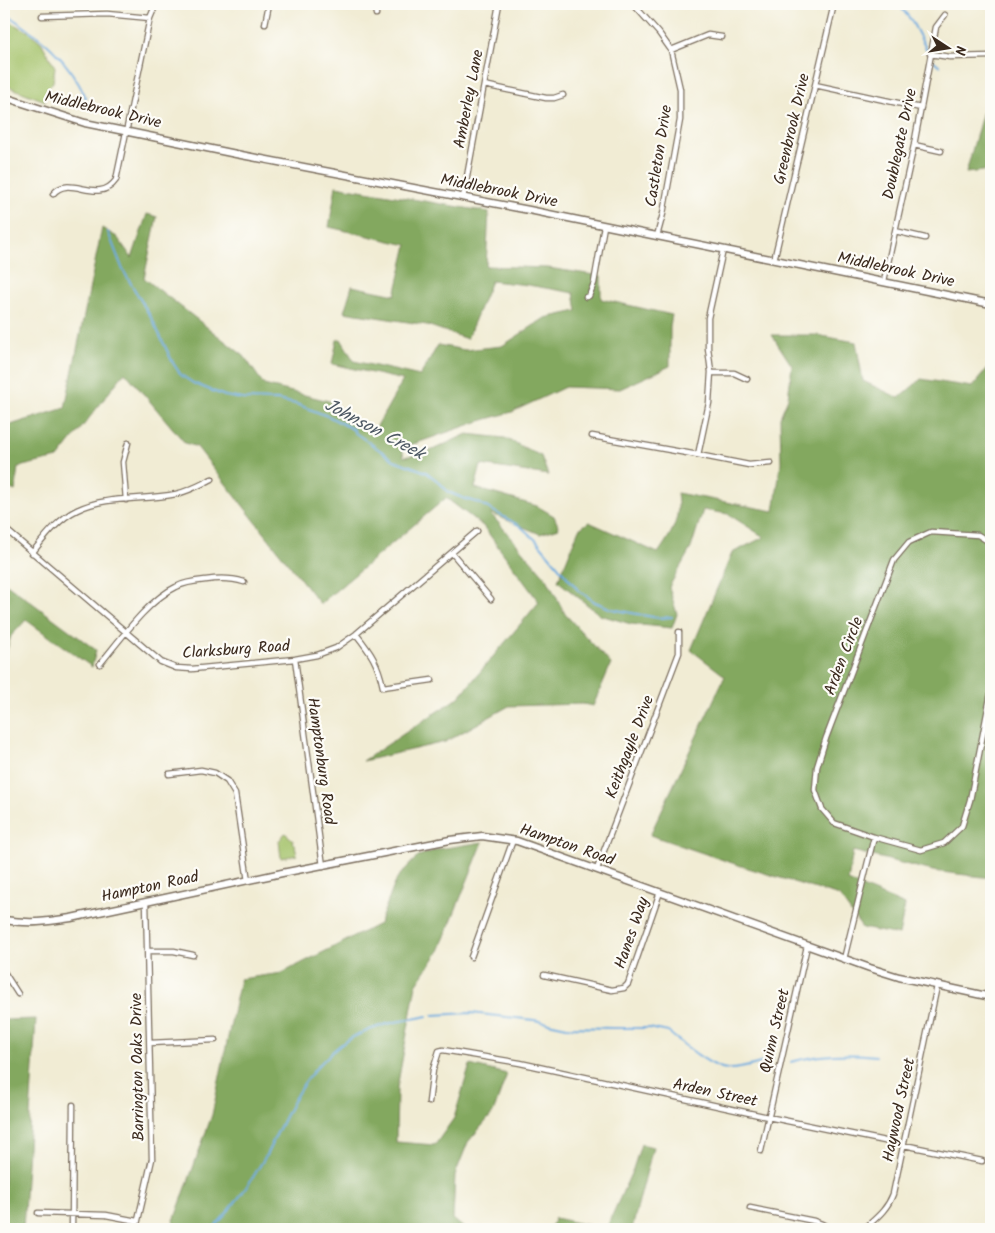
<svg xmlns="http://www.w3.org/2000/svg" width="995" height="1233" viewBox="0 0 995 1233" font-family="Kalam,sans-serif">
<rect width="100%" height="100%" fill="#fdfcf7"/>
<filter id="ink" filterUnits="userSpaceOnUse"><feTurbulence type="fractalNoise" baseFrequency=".02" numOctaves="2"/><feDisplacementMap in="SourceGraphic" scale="10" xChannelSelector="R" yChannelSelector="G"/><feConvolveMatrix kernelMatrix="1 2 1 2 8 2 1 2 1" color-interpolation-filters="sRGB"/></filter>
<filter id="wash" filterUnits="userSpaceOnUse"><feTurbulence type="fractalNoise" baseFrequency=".0096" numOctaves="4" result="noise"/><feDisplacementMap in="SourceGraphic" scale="20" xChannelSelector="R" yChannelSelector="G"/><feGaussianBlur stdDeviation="1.12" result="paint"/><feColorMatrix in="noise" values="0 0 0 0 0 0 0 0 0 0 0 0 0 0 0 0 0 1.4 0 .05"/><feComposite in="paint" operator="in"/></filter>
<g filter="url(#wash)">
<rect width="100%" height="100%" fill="#f1ecd4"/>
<path fill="#a4c26a" stroke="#707644" d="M4,19L29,32L41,42L55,67L53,82L46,91L45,101L4,85Z
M285,833L293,840L292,842L295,845L297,855L281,858L279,841Z"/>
<path fill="#83a85e" stroke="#5f693e" d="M986,100H991V170L966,173Z
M336,186L489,212L486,266L548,268L601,276V299L672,315L670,326V366L620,389L565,387L512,412L480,421L402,448L404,457L428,452L467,434L505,438L541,456L548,475L481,465L475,488L537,506L554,516L559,528L540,534L490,513L547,579L565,614L611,664L593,706L583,704L509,706L445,742L363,761L459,697L539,602L483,526L446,498L320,604L197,447L185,443L125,372L58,458L18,467L15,491L4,486V427L65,408L102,228L117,237L132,258L147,214L157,217L144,278L244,356L264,385L329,401L373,433L403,380L332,364L337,340L341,339L354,361L420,376L438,345L465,350L502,346L545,318L577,311L574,293L528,285L491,281L467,339L427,325L344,312L352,286L395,295L407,245L329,227Z
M772,335H816L856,342L863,381L899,398L921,379L972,387L991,364V878L933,871L853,851L848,881L905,905L899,935L862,928L839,896L735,864L650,835L725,676L691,650L732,553L764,537L728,514L703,510L691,548L669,587L677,614L672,628L631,624L600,615L558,581L579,529L589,522L658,553C672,533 681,519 677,493L774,511L781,463L780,417L788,398L792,366Z
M4,582L96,650L92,667L26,620L11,636L4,660Z
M483,842L439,951L416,985L397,1088L396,1142L435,1145L454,1118L470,1065L507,1074L493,1113L468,1142L455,1175L453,1219L465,1229H171L212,1115L240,979L282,973L379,924L397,878L418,856L439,849Z
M36,1019L23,1229H4V1020Z
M641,1144L653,1147L632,1229H606L633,1169Z
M555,1218L597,1227V1229H550Z"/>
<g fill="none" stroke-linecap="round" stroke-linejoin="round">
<path stroke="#6dabe0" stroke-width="2" d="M898,4L911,20L928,52
M4,13C42,37 67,57 86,98
M934,61L940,66
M108,232L123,270L153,321L173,363L181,375L193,383L225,396L243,399L277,400L296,404L330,417L354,430V432L394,460L426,472L439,482L448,492L465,499L479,503L520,526L537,541L578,590L595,602L612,609L642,615L659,618L672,617
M433,1015L471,1013L534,1020L567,1027L612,1028H649L668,1032C681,1042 711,1068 727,1069C742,1070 759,1063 773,1059
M791,1062C820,1054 846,1053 876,1056
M213,1229C232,1208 250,1184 264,1159C284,1122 293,1090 324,1060C332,1052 341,1043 351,1038C366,1031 385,1023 401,1021C410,1019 419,1018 427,1016"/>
</g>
</g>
<g filter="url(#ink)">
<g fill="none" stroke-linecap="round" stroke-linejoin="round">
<g stroke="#7b6e5e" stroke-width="7">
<path id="street" d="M374,4L376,14
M633,4L659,33L671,50L680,89V120L663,214L657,236
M42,16L107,14L150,18
M265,24L269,4
M671,50L708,35L722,37
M930,54L950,57L991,56
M484,85L546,98H554L563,95
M815,85L921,108
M914,145L941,151
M53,194C69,173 98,206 116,180L150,18L156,4
M463,198L499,4
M895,231L925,238
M774,260L834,4
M884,281L914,145L936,27L945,15
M586,297L589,296L594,283L604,226
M711,373H734L747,379
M592,436L698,455L709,403L711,372L708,348V318L723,250
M698,455L749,465L771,463
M126,500L123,462L128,443
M4,528L161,662L176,668L192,669L295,659L317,655L336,648L356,634L477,531
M991,543L978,535L931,532L909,542L894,560L826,738L817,767L815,790L822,809L834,823L874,837L921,850L944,843L962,826L970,800L991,693
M32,553C45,537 58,519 77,510C107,495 144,501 176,494C189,491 200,485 212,479
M452,553L491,599
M356,634C371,653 378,663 383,687L432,680
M295,659L323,866
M100,664C120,640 148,600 176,587C185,582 196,581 206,580C220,578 231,578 244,582
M169,774L201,770L215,773L227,781L235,794L248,881
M597,869L679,653V632
M148,951H174L193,955
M471,957L513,840
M844,959L874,837
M4,972L18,994
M544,975L612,990L624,988L628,984L660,892
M150,1043L215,1040
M429,1102L433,1070L439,1051L443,1050L520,1063L768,1117L982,1161
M761,1151L807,946
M750,1208L814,1221L822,1224L831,1229
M38,1213L106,1215L137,1221
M72,1229L73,1105
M136,1229L152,1159L146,902
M864,1229C876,1218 887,1210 893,1194L937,986"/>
</g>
<g stroke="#7b6e5e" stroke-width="9">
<path id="secondary" d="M4,97L85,123L236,154L529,210L991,304
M4,920C30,924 45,922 71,918L282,873L450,840L482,836L517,841L870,968L899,977L991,997"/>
</g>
<use href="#street" stroke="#fff" stroke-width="4.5"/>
<use href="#secondary" stroke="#fff" stroke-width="6"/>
</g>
</g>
<g text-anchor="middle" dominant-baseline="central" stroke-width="4.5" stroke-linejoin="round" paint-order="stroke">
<g font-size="16" fill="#3b2a1e" stroke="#fdfcf7">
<text transform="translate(469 99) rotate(-79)">Amberley Lane</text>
<text transform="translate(103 110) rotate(13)">Middlebrook Drive</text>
<text transform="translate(792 129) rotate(-77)">Greenbrook Drive</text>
<text transform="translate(900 144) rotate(-78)">Doublegate Drive</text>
<text transform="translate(659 156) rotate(-81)">Castleton Drive</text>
<text transform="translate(499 191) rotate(11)">Middlebrook Drive</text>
<text transform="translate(896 270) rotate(12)">Middlebrook Drive</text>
<text transform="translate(236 650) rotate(-4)">Clarksburg Road</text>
<text transform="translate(844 656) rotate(-69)">Arden Circle</text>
<text transform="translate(630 747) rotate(-69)">Keithgayle Drive</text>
<text transform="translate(321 761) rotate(82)">Hamptonburg Road</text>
<text transform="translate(567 845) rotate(19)">Hampton Road</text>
<text transform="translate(150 887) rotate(-12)">Hampton Road</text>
<text transform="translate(632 933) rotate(-71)">Hanes Way</text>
<text transform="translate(775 1031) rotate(-77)">Quinn Street</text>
<text transform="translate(138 1067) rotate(-91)">Barrington Oaks Drive</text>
<text transform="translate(715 1093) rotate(12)">Arden Street</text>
<text transform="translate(899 1110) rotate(-78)">Haywood Street</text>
</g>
<g font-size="18" font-style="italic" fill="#4c5762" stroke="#fdfcf7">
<text transform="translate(374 430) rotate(28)">Johnson Creek</text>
</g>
</g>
<rect width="995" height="1233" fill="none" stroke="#fdfcf7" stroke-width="20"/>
<g transform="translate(948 48) rotate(102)" stroke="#fdfcf7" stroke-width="4" paint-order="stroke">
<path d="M0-4L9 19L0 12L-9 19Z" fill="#3b2a1e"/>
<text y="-8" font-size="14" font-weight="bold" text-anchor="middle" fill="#3b2a1e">N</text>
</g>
</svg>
